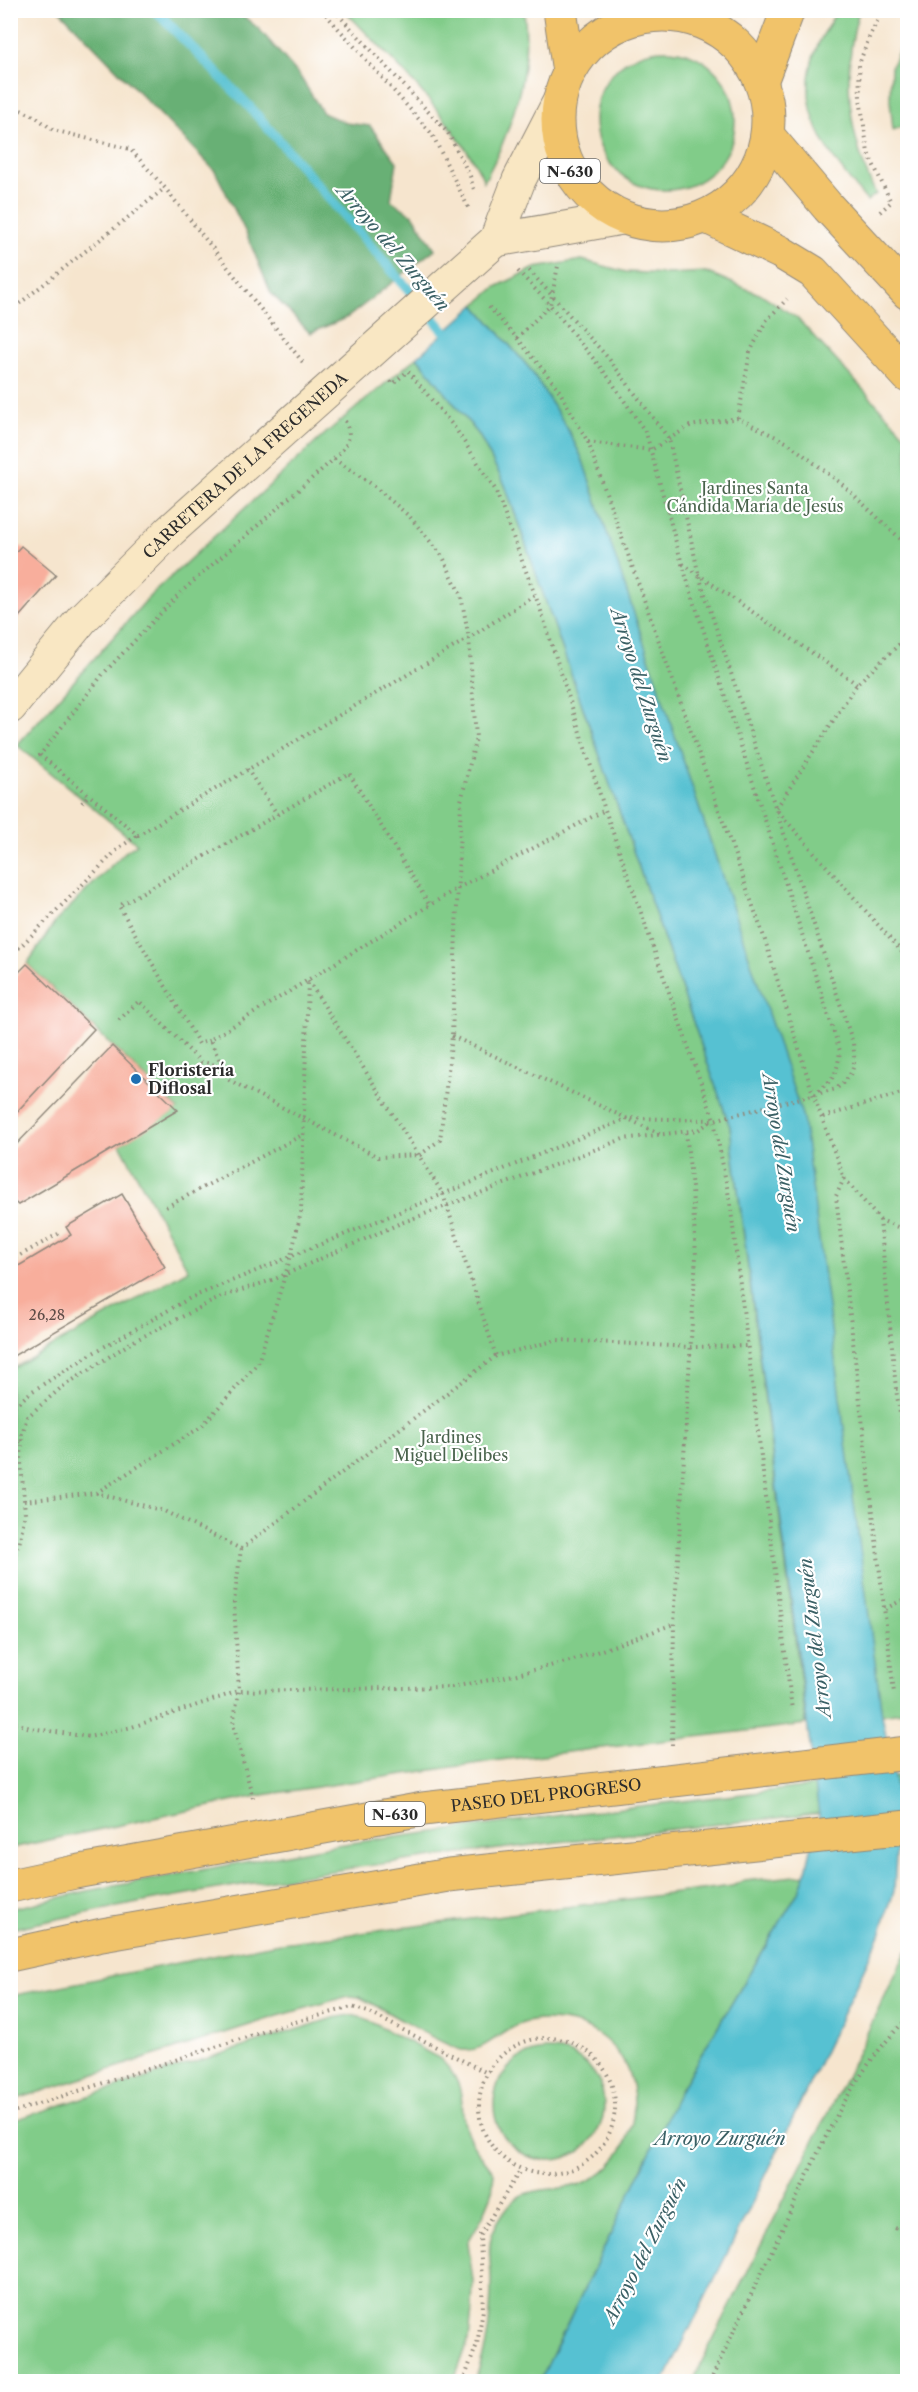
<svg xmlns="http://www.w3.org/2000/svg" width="918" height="2392" viewBox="0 0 918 2392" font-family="'Libre Caslon Text',serif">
<rect width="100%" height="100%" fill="#fff"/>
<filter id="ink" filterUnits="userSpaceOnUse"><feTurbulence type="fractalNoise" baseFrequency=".0167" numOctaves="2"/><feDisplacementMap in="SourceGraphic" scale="12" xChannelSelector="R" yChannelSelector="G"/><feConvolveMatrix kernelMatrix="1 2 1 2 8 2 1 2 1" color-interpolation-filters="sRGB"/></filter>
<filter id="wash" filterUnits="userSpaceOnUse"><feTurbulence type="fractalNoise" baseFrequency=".008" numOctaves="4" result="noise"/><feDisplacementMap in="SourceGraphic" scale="24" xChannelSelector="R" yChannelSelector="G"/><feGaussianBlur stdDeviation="1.35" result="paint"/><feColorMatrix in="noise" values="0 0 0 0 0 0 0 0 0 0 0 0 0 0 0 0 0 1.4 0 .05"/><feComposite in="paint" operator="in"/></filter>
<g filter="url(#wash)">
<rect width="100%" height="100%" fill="#f6e5ce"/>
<path fill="#81cc89" stroke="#567c5a" stroke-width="1.5" d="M345,11H524C532,70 512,130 484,182C479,167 470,155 461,142C428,93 385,53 345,11Z
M837,11H859C841,71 848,137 876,194L867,201C830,157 791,109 817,47C822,35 830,23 837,11Z
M907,34V125L893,130L890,100L891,67Z
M595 120a70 70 0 1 1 140 0a70 70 0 1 1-140 0Z
M582,260L626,272L669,274L706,272L764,296L797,318L907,437V1711L882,1715L582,458L566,426L530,369L475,305L496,287L535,268Z
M417,357L479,435L505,485L730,1127L806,1724L500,1760L263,1795L11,1848L10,1370L188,1270L120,1144L178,1109L27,964L56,921L125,852L137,844L17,745L150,596L326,433Z
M907,1775V1804C608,1837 305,1863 11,1929L10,1909L87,1891L336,1845L571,1814Z
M805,1875L800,1889L680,2090L540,2381H474C489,2349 491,2314 491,2279C491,2265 487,2248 492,2234C497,2221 509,2201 522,2195C540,2186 567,2192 588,2181C634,2159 647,2097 620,2056C608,2039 588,2025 568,2022C548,2019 528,2018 510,2029C493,2038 483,2052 462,2050C448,2048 389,2013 373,2004L359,1997L349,1996L278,2016L11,2101L10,1996L274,1944L732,1886L744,1881Z
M907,1950V2381H692L845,2079Z
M351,2015L363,2018L439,2058C474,2090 454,2109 471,2141C477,2152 487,2162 494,2173L492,2194L483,2216L468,2242L473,2281L472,2310L469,2339L454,2381H11V2121L333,2018Z
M494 2105a55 55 0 1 1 110 0a55 55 0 1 1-110 0Z"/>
<path fill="#68b075" stroke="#4a6e50" stroke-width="1.5" d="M60,11H237L259,29L299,75L323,113L346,123L370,126L397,162L391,200L414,216L435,249L348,317L310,333L271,293L246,233L215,171Z"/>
<path fill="#56c1d2" stroke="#40767e" stroke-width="1.5" d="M475,305L530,369L566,426L582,458L803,1118L882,1715L899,1803L894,1891L880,1935L768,2171L664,2381H540L680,2090L800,1889L805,1875L819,1815L730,1127L505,485L479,435L417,357Z"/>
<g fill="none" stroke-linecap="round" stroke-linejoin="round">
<path stroke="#56c1d2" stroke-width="10" d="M155,10L248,105L454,342"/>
</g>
<g id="blocks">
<path fill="#f8ae9c" d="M21,546L56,575L10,627V558Z
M27,964L94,1029L10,1119V981Z
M112,1046L178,1110L18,1205L10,1198V1151Z
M122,1194L165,1267L10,1358V1271L71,1235L66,1227Z"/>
</g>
</g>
<g filter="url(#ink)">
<use href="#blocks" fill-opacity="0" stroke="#90887c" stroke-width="1.5"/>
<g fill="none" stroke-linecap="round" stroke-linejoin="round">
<g stroke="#90887c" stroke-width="35">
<g id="secondary">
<path d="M496,240L622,218"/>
<path id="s1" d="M10,707L82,619L170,531L496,240L519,180L559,102"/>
</g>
</g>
<g stroke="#90887c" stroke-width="35">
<path id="primary" d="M560,10L569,72
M657,10L661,14"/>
</g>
<g stroke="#90887c" stroke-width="35">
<g id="highway">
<circle cx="663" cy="120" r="105"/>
<path d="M762,79L788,10"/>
<path d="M768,136L828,207L908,293"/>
<path d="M707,217L780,252L813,272L908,376"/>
<path id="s2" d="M10,1886L75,1872L423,1809L908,1753"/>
<path d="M10,1955L102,1935L449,1875L908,1827"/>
</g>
</g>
<path stroke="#90887c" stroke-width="4" stroke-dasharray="1.5 4.5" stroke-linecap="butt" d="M322,10L432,134L469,209
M334,10L448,133L470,176L475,193
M10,105L36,117L53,130L130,149L165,188L305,365
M880,212L891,202L868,153L860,98L859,64L870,35L883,10
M518,271L550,305L609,378L646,433L682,564L840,1051C837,1073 835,1079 816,1092
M489,307L517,338L557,387L588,442L764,937L813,1094L844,1178L880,1220L908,1231
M10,311L165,188
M517,338L550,305L558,266
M391,381L393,384L408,371L455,428L495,489L541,611L605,810L714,1120L730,1202L792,1710
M738,418L750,352L766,321L787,299
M345,421C354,439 346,446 334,459L181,592L103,674L40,755L138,835L469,638L535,595
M588,442L651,450L690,426L738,418L788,443L843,485L908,546
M334,459L373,485L410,517L443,557L461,596L469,638L476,738L461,801L452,1036L440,1140L420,1155L378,1157L229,1080L210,1040L456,889L605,810
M683,564L857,684
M908,636L857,684L776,809L908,959
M247,769L277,814
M82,803L89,794
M10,957L119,848L138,835
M119,1020L139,1001L201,1062L222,1066
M452,1036L660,1134
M210,1040L199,1044L119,906L349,773L430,906
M823,1117L908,1091
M844,1178L836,1196L894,1693
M166,1207L304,1134
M880,1220L896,1389L908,1464
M10,1261L60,1233
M896,1389L908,1388
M10,1410L31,1392L93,1353L190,1298L628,1118L714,1120L836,1089C854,1074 856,1067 853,1043L699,576L669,439L609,359L529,270
M10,1435L22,1442
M10,1490V1508
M96,1493L201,1427L258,1363L291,1256L301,1212L308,980L443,1194L496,1356
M24,1501L96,1493L164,1511L241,1549L234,1602L239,1691L233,1724L254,1802
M241,1549L496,1356L557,1340L691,1347L748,1346
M10,1564L19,1545L25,1513L21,1462L22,1434L27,1417L62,1387L132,1342L221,1297L275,1279L401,1223L623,1139L698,1130L713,1120
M885,1609L908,1597
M10,1721L30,1728L89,1737L132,1727L239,1691L452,1687L505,1677L574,1660L674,1624
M672,1745L674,1624L696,1256L692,1188L686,1132
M479 2106a68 68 0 1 1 136 0a68 68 0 1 1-136 0Z
M10,2113L284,2025L352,2007L368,2012L487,2073
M895,2228L908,2233
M463,2382L477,2344L483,2310L480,2235L521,2169
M710,2382C738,2322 766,2263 794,2204C825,2137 854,2070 908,2018"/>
<use href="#secondary" stroke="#f9e7c3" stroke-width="33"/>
<use href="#primary" stroke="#f1c36a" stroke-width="33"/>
<use href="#highway" stroke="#f1c36a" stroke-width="33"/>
</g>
</g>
<circle fill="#1f6fb2" stroke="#fff" stroke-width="2" cx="136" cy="1079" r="6"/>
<g text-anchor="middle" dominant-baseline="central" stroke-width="4.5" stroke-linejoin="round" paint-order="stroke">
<g font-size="14" fill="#5e4c47">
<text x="47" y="1315">26,28</text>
</g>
<g fill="#fff" stroke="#6b6b6b" stroke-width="1.5">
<rect x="540" y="159" width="60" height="24" rx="4.5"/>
<rect x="365" y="1802" width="60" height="24" rx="4.5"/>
</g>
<g font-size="15" font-weight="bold" fill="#2b2b2b">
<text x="570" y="171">N-630</text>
<text x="395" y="1814">N-630</text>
</g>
<g font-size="16" fill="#2b2b2b" stroke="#fff">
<text stroke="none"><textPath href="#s1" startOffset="338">CARRETERA DE LA FREGENEDA</textPath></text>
<text stroke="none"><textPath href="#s2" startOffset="544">PASEO DEL PROGRESO</textPath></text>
</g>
<g font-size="16" fill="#49634c" stroke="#fff">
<text x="755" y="488">Jardines Santa<tspan x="755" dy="18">Cándida María de Jesús</tspan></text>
<text x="451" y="1437">Jardines<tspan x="451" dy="18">Miguel Delibes</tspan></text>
</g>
<g font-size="16" font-weight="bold" fill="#2b2b2b" stroke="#fff" text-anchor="start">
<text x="148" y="1070">Floristería<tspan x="148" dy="18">Diflosal</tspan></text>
</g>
<g font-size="18" font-style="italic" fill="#3a6065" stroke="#fff">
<text transform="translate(393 248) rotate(49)">Arroyo del Zurguén</text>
<text transform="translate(641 685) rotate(72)">Arroyo del Zurguén</text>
<text transform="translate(781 1153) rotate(81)">Arroyo del Zurguén</text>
<text transform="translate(815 1638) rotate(-97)">Arroyo del Zurguén</text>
<text x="720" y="2139">Arroyo Zurguén</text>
<text transform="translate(645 2251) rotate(-63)">Arroyo del Zurguén</text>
</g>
</g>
<rect width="918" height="2392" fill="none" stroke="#fff" stroke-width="36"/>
</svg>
